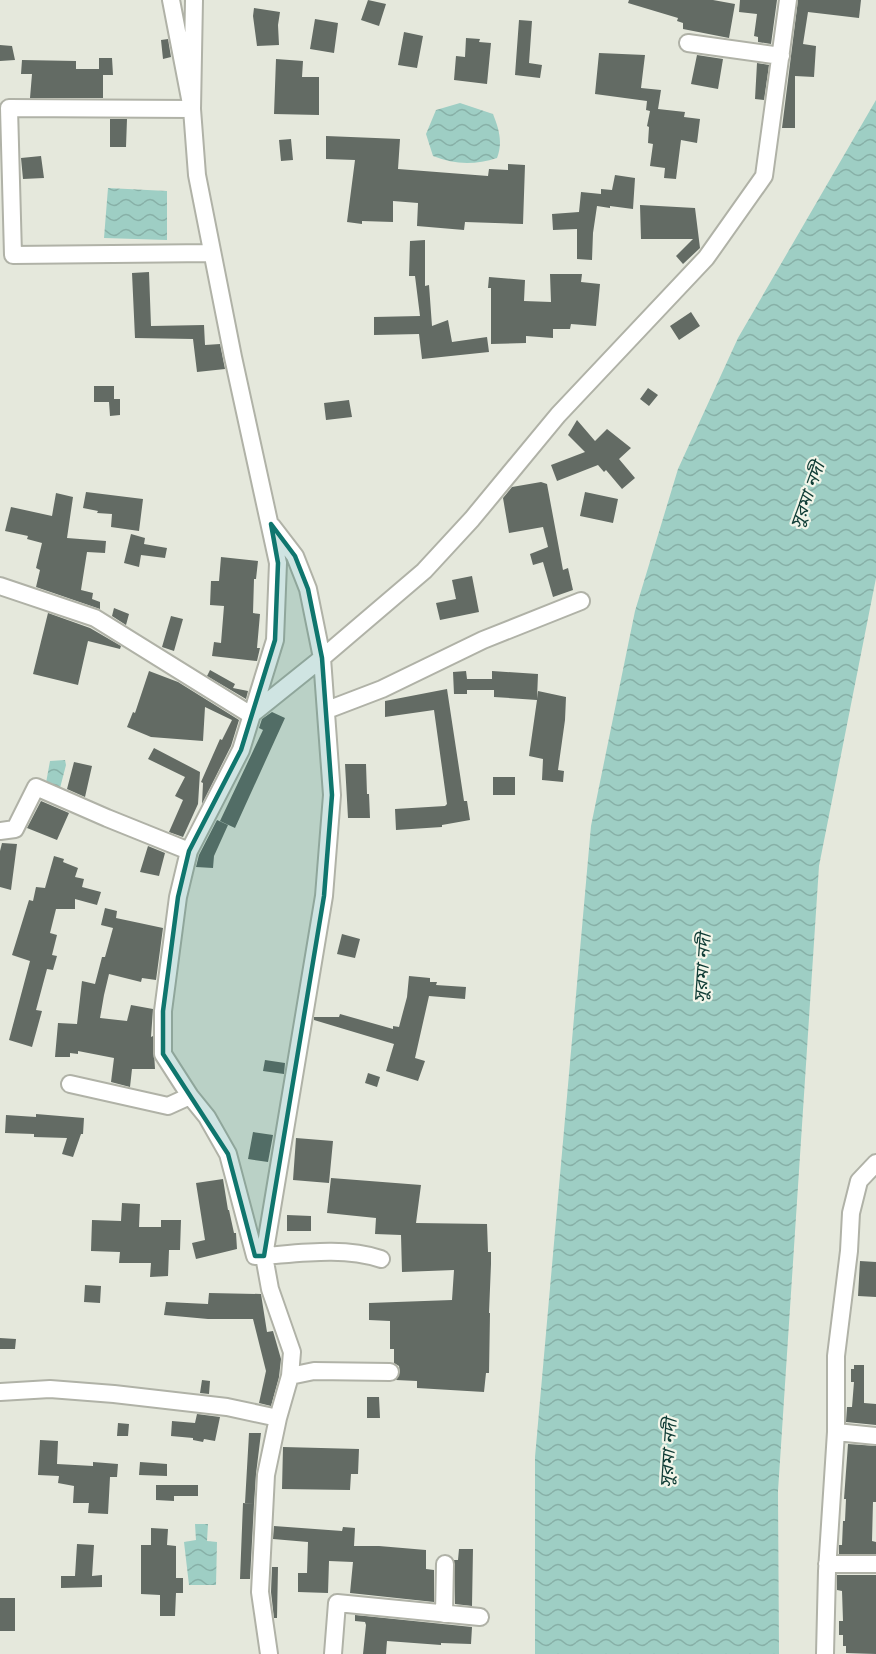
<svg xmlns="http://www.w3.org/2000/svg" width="876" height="1654" viewBox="0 0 876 1654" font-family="'DejaVu Sans','Noto Sans Bengali',sans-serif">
<defs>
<pattern id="water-waves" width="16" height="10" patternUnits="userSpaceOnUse" patternTransform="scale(1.5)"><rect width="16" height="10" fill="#9ecec4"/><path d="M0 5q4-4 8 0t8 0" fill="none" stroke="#87b0a7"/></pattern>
</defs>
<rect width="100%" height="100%" fill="#e5e8dc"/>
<path fill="url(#water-waves)" d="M876,100V578L819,866L778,1491L779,1654H535V1457L591,826L635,611L678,469L738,338Z
M460,103L493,114C499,129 503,142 497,158C475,165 455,165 433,156L426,134L436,110Z
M108,188L167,191V240L104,238Z
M65,760L66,765L60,788L46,783L50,761Z
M195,1524H208L207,1541L217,1542L216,1585H189L184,1542L196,1540Z"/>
<path fill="#636b64" d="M368,0L386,4L379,26L361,20Z
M629,0H713L735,4L729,38L683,29V23L677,21L678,18L628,3Z
M740,0H777L771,44L758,42V37L754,36L757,14L739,12Z
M798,0H861L859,18L808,12L803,44L816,46L814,77L795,76V128H782Z
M254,8L280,12L278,25L279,45L257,46L253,16Z
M315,19L338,23L334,53L310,49Z
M519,20L532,21L529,63L542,65L540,78L515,75Z
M404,32L423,36L417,68L398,65Z
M466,38L480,39L479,42L491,43L487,84L454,80L456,56L465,57Z
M168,39L171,57L163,59L161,40Z
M0,45L12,46L15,60L0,61Z
M599,53L645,55L641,88L661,90L658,109L685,112L684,117L700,119L697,143L681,140L676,179L664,178L665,168L650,166L653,144L648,143L649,127L647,126L650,111L646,110L647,101L595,94Z
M697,55L723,59L718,89L691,84Z
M99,58H112L113,75H103V98H30L32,74H21L22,60L76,61V69H99Z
M276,59L303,61L302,77H319V115L274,114Z
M757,63L769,65L764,100L755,99Z
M110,119H127L126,147H110Z
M326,136L400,139L398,169L488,176L489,169L508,170V164L525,165L523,224L465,222L464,230L417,226L418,203L393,201V222L362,221V224L347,222L355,160L326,159Z
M291,139L293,160L281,161L279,140Z
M41,156L44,178L23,179L21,158Z
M615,175L635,178L633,209L610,206V208L597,206L593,233L592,260L577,259V229L553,230L552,214L579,212L581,192L601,194V189L612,190Z
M640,205L695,208L700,248L683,264L676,256L693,239H641Z
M425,240V286L429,285L432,326L448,320L452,342L487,337L489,352L422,359L419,334L374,335V317L420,316L415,276H409L410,241Z
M149,272L151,326L204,325L205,345L220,344L225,369L197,372L193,339L135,338L132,273Z
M550,274H582L581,282L600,284L596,326L571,324L570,329H553V338L526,336V343L491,344V288H488L489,277L525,280L524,301L551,302Z
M691,312L700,326L679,340L670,326Z
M94,386H114V399H120V415L110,416L109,402H94Z
M648,388L658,395L649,406L640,399Z
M349,400L352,417L326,420L324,403Z
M577,420L595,441L607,429L631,448L619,459L635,478L622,489L606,470L604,472L598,465L557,481L551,465L585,452L568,435Z
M541,482L547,484L563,570L568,568L573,590L553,597L543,562L533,565L530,554L548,547L543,527L509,533L503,498L512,487Z
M86,492L143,499L139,531L111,527L112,514L97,513L98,511L83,508Z
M585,492L618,499L613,523L580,516Z
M56,493L73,497L67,538L106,541L105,553L87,552L81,590L93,593L92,599L100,602V609L36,587L40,570L36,568L42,543L27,539L28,536L5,531L11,507L52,516Z
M131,534L145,538L144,544L167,548L165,558L141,555L139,567L124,563Z
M221,557L258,561L256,579H254L253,613L260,614L257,648H260L257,661L212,656L214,642L221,643L224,606L210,605L211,581H219Z
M472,576L479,612L440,620L436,603L456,599L452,580Z
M114,608L129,614L126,625L112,616Z
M48,613L90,628L121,646L120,649L88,641L78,685L33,674Z
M171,616L183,619L174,651L162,647Z
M210,670L235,684L233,688L248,691L246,699L207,676Z
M149,671L178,682L239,720L231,746L202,804L203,783L201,782L220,739L222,740L232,720L205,707L203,741L151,737L127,727L133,712L135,713Z
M466,671L467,679H492V671L538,674L537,699L538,691L566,697L565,720L558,770L564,771L563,782L542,780L543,759L529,756L537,700L494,697V690H467V694H454L453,672Z
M447,689L464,801H467L470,820L442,825V827L396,830L395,809L445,806L447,804L434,710L385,717V701Z
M272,712L285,718L235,828L220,821L263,730L259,728L262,719Z
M154,748L200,772L198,804L183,837L169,832L183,800L175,796L185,777L148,759Z
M74,762L92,766L85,797L67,789Z
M345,764H366L367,794H369L370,818H348Z
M493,777H515V795H493Z
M41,801L69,813L57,840L27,828Z
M217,820L228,825L214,856L213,868L196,867L199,855Z
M2,843L17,844L11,890L0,887V851Z
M148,846L165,853L159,876L140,872Z
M54,856L64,859L63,862L78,868L75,877L84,879L82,887L101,892L97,905L75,899V909H56L50,933L57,935L52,955L57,956L53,970L47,969L36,1010L42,1011L32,1047L9,1040L30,961L12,955L29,900L33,901L36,887L45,888Z
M105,908L117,911L116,918L163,928L156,980L142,978L141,982L109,974L104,995L100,1018L127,1021L131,1005L153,1009L151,1037L153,1036L155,1069H132L130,1087L111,1082L114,1058L78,1051V1054L70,1053V1057H55L58,1023L77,1024L82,981L95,984L102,957H105L113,928L101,925Z
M342,934L360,939L355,958L337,954Z
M409,976L430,978V982H437L436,985L466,987L465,999L429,996L415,1058L425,1061L418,1081L386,1071L394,1044L314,1020V1017H339L340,1014L393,1029V1026L399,1027L407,997Z
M265,1060L285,1063L284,1074L263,1071Z
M368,1073L380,1077L377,1087L365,1083Z
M36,1114L84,1118L83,1134H81L73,1157L62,1154L67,1138L34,1137V1134L5,1133L6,1115L36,1117Z
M253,1132L273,1135L268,1162L248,1159Z
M296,1138L333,1141L329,1183L293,1180Z
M331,1178L421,1185L416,1223L487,1224L488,1252H491V1264L489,1313H490L489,1373H486L484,1392L417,1388V1381L396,1380L400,1372L399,1366L394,1363V1349H390V1321L369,1320V1303L452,1300L454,1270L402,1272L401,1235L375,1234L376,1218L327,1213Z
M223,1179L228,1210H229L234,1233H236L237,1249L196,1259L192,1243L205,1240L196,1183Z
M122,1203L140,1204L139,1227H161V1220H181L180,1250H169L168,1276L150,1277L151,1263H119L120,1252L91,1251L92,1220L121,1221Z
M287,1215L311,1216V1231H287Z
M860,1261L876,1262V1297L858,1296Z
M85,1285L101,1286L100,1303L84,1302Z
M209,1293L261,1294L267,1332L273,1331L281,1359L279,1377L271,1406L259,1403L266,1371L253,1319H208L164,1315L166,1302L208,1304Z
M0,1338L16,1339L15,1349H0Z
M854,1365H864V1403L876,1404V1425L846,1422L847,1407H852L854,1382H851V1369H854Z
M202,1380L210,1381L209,1394L200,1393Z
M367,1397H379L380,1418H367Z
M197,1414L220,1417L215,1441L204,1439L203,1442L193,1440V1438L171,1436L172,1421L195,1423Z
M118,1423L129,1424L128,1436H117Z
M249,1433H261L256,1474L254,1504L245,1503Z
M40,1440L58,1441L57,1464L93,1466V1462L118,1464L117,1477H110L108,1514L88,1513L89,1503H73L74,1486L58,1483L59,1476L38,1475Z
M848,1444L876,1446V1502H873L872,1541L876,1542V1554H839V1545H842L843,1521H845L846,1499H844Z
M283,1447L359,1449L358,1474H351L350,1490L282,1489Z
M140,1462L167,1464V1476L139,1475Z
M156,1485H198V1496H174V1501L156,1500Z
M243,1503L254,1504L250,1579H240Z
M274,1526L342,1531L343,1527L355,1528L354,1546H379L426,1550V1569L434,1570V1602L350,1593L353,1562L329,1561L328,1593L298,1592V1573H307L308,1542L273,1539Z
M151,1528L168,1529L167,1545L176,1546V1578H183V1593H176L175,1616H160V1595L141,1594V1545H151Z
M77,1544L94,1545L92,1576L102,1575V1587L61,1588V1576H75Z
M459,1549H473L472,1606L455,1604L454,1560H458Z
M272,1567H278L277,1618H274L271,1592Z
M837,1575H876V1654L846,1653V1646H843V1635H839V1621H843L842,1591L837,1590Z
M0,1598H15V1631H0Z
M355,1615L472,1627L471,1644L441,1643V1645L387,1641L386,1654H363L366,1625L365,1622L355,1621Z"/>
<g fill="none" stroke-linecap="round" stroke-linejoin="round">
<g stroke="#b0b2a7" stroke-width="20">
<path id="minor" d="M171,0L192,109L9,108L13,255L212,253
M194,0L192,109L197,175L233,357L278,563L275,640L241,750L189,851L178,897L163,1011V1054L190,1096L207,1117L228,1154L255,1256H264L270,1289L292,1352L290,1376L278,1418L266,1475L260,1592L269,1654
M688,43L781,56
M272,526L295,556L308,589L322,658L332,795L324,896L264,1256C303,1253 344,1247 381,1259
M0,586L95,618L251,715L322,658L424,571L472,519L558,415L706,258L764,176L788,0
M327,710L382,689L483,640L581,601
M0,831L15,829L36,787L107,818L189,851
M70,1084L168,1106L190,1096
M290,1376L314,1371L390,1372
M0,1392L50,1389L114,1394L227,1407L278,1418
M836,1432L876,1436
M827,1564H876
M444,1614L445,1564
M333,1654L337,1603L480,1617
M825,1654L827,1571L836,1432V1356L849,1251L851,1213L859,1181L876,1163"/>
</g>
<use href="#minor" stroke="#fff" stroke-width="16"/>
</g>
<path fill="#0f766e" fill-opacity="0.2" stroke="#0f766e" stroke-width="4.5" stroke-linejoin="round" d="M271,524L295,556L308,589L322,658L332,795L324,896L264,1256H255L228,1154L163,1054V1011L178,897L189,851L241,750L275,640L278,563Z"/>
<g text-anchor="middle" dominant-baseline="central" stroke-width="4.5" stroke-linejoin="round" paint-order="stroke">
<g font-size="18" font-style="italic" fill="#0e3b34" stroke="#f2f5e9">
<text transform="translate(807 495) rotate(-70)">সুরমা নদী</text>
<text transform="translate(702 968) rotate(-86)">সুরমা নদী</text>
<text transform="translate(668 1453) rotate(-86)">সুরমা নদী</text>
</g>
</g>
</svg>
